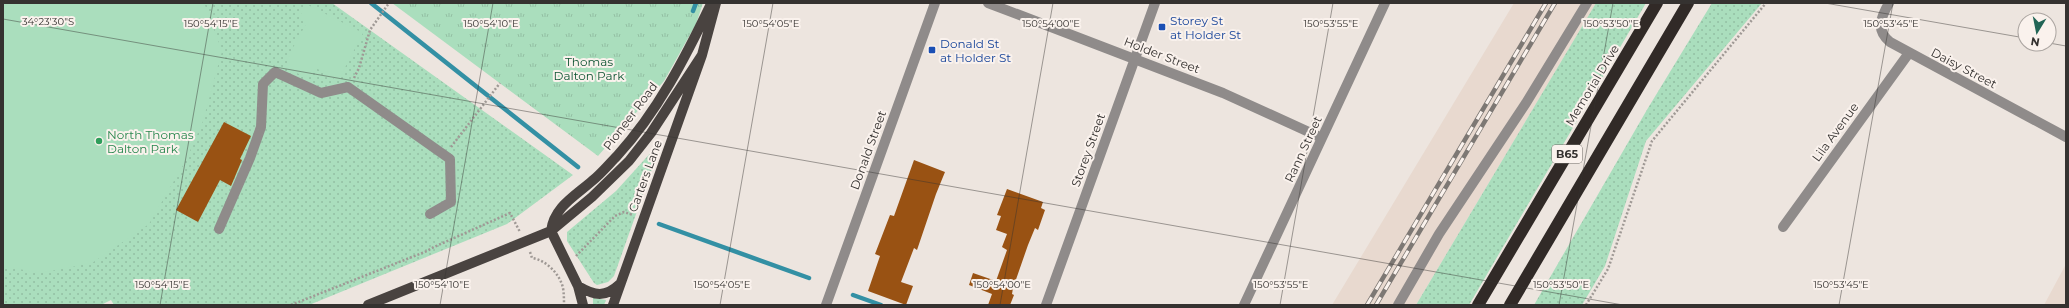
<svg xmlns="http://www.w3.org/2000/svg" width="2069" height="308" viewBox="0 0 2069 308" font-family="Montserrat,sans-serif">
<defs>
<pattern id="grass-dots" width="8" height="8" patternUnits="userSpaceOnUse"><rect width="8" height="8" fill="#aadebd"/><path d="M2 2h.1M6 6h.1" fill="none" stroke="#93bfa3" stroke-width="1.8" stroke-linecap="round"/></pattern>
<pattern id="park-tufts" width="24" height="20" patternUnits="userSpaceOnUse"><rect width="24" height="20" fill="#aadebd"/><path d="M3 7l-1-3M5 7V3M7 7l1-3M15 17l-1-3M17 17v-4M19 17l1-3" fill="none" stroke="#93bfa3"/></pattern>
</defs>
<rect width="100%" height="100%" fill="#ede5df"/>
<path fill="#e8d9cf" d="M1514,3H1596L1416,305H1332Z
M2066,264V305H2044Z"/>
<path fill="url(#grass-dots)" d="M3,3H332L573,175L507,224L309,305H114L111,300L101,305H3Z
M1596,3H1646L1469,305H1416Z
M1712,3H1762L1646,141L1605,266L1582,305H1534L1648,108Z
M655,148L658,150L657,155L614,276L608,282L597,285L594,283L567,241V232L616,191Z
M593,298L606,300L604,305H593Z"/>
<path fill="url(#park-tufts)" d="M392,3H703L696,24L664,81L598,156Z"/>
<path fill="#aadebd" d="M3,3H204L222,51L203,121L186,160L149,224L92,263L40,273L3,266Z
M306,4L363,33L338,81L316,68L308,79L286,67L290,53L306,24L299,18Z"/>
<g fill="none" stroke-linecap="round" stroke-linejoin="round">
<path stroke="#3390a4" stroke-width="4.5" d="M371,3L578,167
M693,11L696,3
M659,224L809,278
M853,295L881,305"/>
</g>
<path fill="#995213" d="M224,122L251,136L240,159L242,160L231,186L220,180L198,222L176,210Z
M914,160L945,172L936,194L917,250L914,248L901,282L913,286L906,305L868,291L880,256L875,254L890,215L894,216Z
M1007,189L1043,202L1041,208L1045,210L1038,230L1035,228L1028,245L1013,288L1012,294L1014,295L1010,305H988L992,294L969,285L973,273L996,281L1007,250L1002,247L1007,234L996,230L1001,216L997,215Z"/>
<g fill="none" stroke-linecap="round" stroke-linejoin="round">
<path stroke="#9f9995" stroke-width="2.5" stroke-dasharray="2 2" stroke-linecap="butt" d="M354,78L359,68L370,30L389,3
M451,147L500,83
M530,252L532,258C546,260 560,274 563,288C564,294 564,300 564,305
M576,256L615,216L624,212L633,215
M291,305L427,251L434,247L510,213L520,232
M1586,305L1608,269L1652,141L1766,3"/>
<path stroke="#8f8b8a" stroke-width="10" d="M988,3L1223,93L1322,138
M1889,3C1881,17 1875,30 1890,42L2066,137
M1783,227L1909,53
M219,229L250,158L261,127L263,84L275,72L321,93L348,87L450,159L451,202L430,214
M826,305L935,3
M1046,305L1155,3
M1244,305L1385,3
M1398,305L1439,234L1526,103L1587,3"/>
<path stroke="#494340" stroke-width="10" d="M551,231C554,207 575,196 592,181C601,174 609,164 617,156C658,111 685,58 711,4
M551,231L578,286L583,305
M578,286C595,296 605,298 620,284
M368,305L551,231L592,197L629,161L651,133L702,55
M613,305L702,55L716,3"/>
<path stroke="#312a27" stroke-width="12" d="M1478,305L1657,3
M1510,305L1688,3"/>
<g stroke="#7d7874" stroke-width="4.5">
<path id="rail" d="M1367,305L1546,3
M1376,305L1555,3"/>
</g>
<use href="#rail" stroke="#faf2ed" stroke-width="3" stroke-dasharray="9" stroke-linecap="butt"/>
</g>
<path fill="none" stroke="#353230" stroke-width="1" stroke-opacity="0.45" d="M1825,3L2025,38M3,19L1623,305M2049,43L2066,46M160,305L213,3M440,305L493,3M720,305L773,3M1000,305L1053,3M1280,305L1333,3M1559,305L1613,3M1839,305L1893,3"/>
<g fill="#1a4fb4" stroke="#faf2ed" stroke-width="1.5">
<rect x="1158" y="23" width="8" height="8" rx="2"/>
<rect x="928" y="46" width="8" height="8" rx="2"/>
</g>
<circle fill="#2e9e5b" stroke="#faf2ed" stroke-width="1.5" cx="99" cy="141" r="4"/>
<g text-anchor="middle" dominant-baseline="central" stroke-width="4" stroke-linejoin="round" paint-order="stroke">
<rect fill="#faf2ed" stroke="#706c69" stroke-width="1" x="1552" y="145" width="30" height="18" rx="3"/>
<g font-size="11" font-weight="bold" fill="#353230">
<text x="1567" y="154">B65</text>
</g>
<g font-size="12" fill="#164399" stroke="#faf2ed" text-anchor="start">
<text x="1170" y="20">Storey St<tspan x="1170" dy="14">at Holder St</tspan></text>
<text x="940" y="43">Donald St<tspan x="940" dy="14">at Holder St</tspan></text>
</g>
<g font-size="12" fill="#353230" stroke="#faf2ed">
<text transform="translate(1162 55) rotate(21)">Holder Street</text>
<text transform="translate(1964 68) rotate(28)">Daisy Street</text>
<text transform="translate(1592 85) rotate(-59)">Memorial Drive</text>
<text transform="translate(630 116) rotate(-53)">Pioneer Road</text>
<text transform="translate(1835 132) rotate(-54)">Lila Avenue</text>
<text transform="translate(1303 149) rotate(-65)">Rann Street</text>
<text transform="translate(868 150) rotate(-70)">Donald Street</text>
<text transform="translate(1088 150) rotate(-70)">Storey Street</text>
<text transform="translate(645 176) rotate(-70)">Carters Lane</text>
</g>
<g font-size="12" fill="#0f5634" stroke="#faf2ed">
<text x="589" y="61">Thomas<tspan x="589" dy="14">Dalton Park</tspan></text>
</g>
<g font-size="12" fill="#27864d" stroke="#faf2ed" text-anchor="start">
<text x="107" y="134">North Thomas<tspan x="107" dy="14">Dalton Park</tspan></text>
</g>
</g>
<g font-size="10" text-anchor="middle" fill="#353230" stroke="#faf2ed" stroke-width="4" stroke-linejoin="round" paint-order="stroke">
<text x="48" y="25">34°23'30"S</text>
<text x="211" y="27">150°54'15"E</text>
<text x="491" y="27">150°54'10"E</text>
<text x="771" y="27">150°54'05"E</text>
<text x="1051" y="27">150°54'00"E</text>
<text x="1331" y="27">150°53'55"E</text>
<text x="1611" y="27">150°53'50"E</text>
<text x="1891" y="27">150°53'45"E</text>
<text x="162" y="288">150°54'15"E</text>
<text x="442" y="288">150°54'10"E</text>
<text x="722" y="288">150°54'05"E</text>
<text x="1002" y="288">150°54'00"E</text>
<text x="1281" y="288">150°53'55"E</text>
<text x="1561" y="288">150°53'50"E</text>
<text x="1841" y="288">150°53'45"E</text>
</g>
<rect width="2069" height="308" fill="none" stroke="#353230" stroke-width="8"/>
<g transform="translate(2037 32) rotate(190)"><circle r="19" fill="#faf2ed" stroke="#aba5a1"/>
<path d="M0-3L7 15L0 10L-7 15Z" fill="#226556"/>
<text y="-6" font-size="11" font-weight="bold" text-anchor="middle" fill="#353230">N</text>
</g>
</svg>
